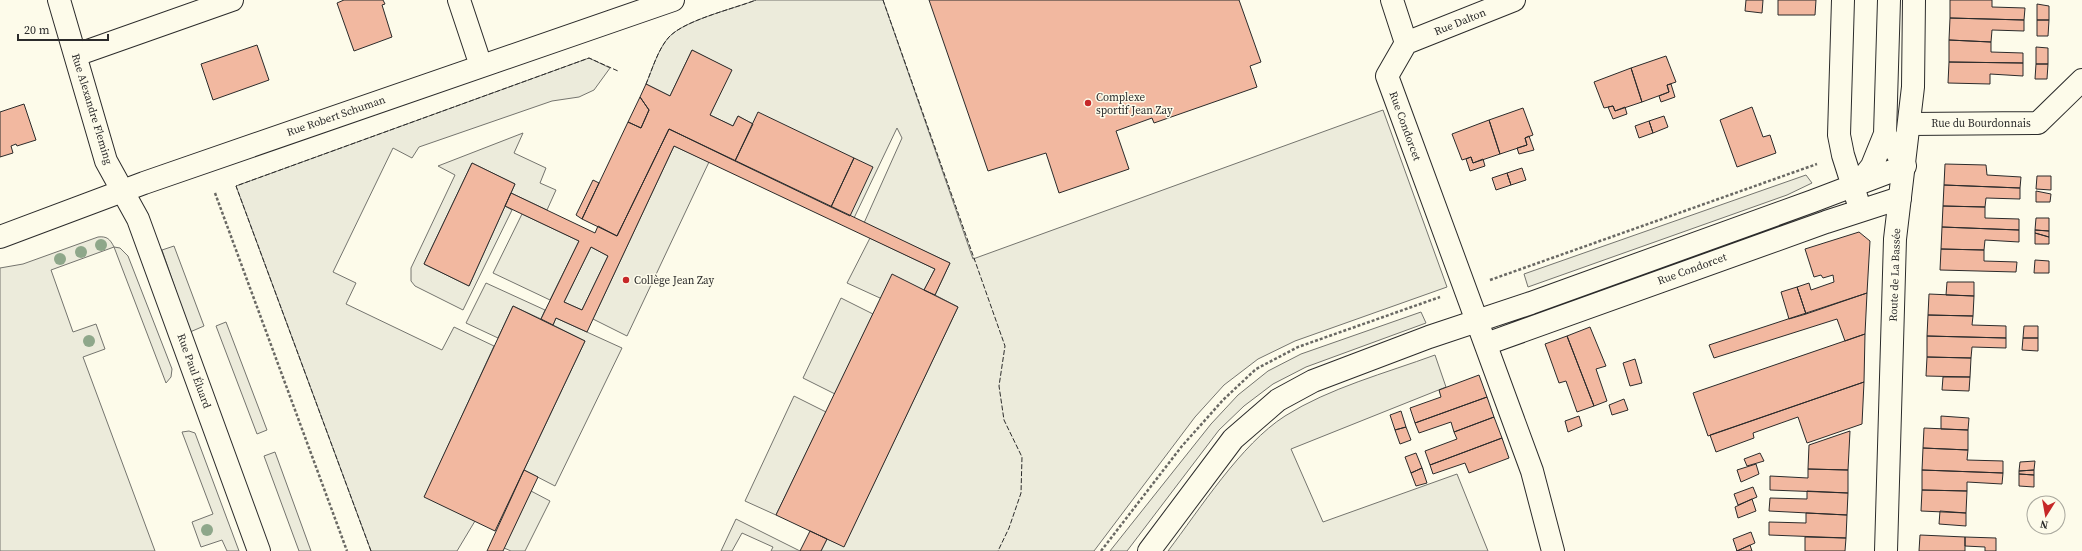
<svg xmlns="http://www.w3.org/2000/svg" width="2082" height="551" viewBox="0 0 2082 551" font-family="'Source Serif 4',serif">
<rect width="100%" height="100%" fill="#fdfbea"/>
<path fill="#ecebdb" stroke="#74746e" d="M756,0H883L973,259L1383,110L1447,287L1295,341L1258,359L1224,385L1195,417L1094,551H821L827,539L844,546L958,307L935,295L950,263L864,223L902,138L897,128L854,218L850,216L753,124L738,116L733,126L710,115L731,70L692,50L670,96L646,84C652,70 658,49 669,37C685,20 733,9 756,0Z
M589,58L610,68L594,90L579,97L552,101L419,147L412,158L393,148L333,272L356,283L346,304L442,350L454,327L494,346L425,496L475,521L457,551H371L236,186Z
M523,133L514,153L546,168L540,183L556,190L547,210L511,193L515,184L472,163L424,264L469,286L505,206L512,210L463,310L415,286L411,281V268L455,175L438,166Z
M674,146L709,162L627,336L593,319Z
M1806,175L1812,183L1787,195L1528,287L1524,274Z
M522,214L579,241L550,300L493,273Z
M98,237C107,236 110,239 114,247L120,248L128,256L172,369L171,377L166,383L114,247L51,270L73,332L96,324L105,349L83,357L155,551H0V268L23,264Z
M870,238L935,269L924,290L880,298L847,283Z
M174,246L204,326L190,332L162,250Z
M591,247L608,256L582,310L564,302Z
M486,283L545,310L541,319L513,306L498,338L466,323Z
M841,298L873,314L835,394L803,378Z
M1421,312L1426,323L1306,367L1273,384L1244,406L1219,430L1127,551H1110L1211,424L1238,395L1268,371L1301,354Z
M556,318L622,348L555,486L524,470L585,341L553,325Z
M226,322L267,430L257,434L216,326Z
M1435,355L1446,387L1291,449L1323,522L1457,474L1488,551H1168C1200,509 1241,444 1285,416C1329,388 1386,373 1435,355Z
M794,396L826,412L776,515L745,501Z
M189,431L195,433L239,551H227L222,540L201,547L192,522L213,514L182,432Z
M275,452L311,551H299L264,456Z
M531,491L550,501L525,551H511L504,548Z
M736,519L800,551H771L773,547L742,533L732,551H721Z"/>
<path fill="#f2b8a0" stroke="#2b2b2b" fill-rule="evenodd" d="M344,0H383L385,4L382,5L392,37L354,51L337,3Z
M929,0H1239L1261,62L1250,66L1257,87L1154,123L1152,118L1116,131L1129,169L1059,193L1046,153L988,171Z
M1746,0H1763L1762,13L1745,11Z
M1778,0H1816L1815,15H1778Z
M1950,0H1992V7L2025,8L2024,20L1950,18Z
M2037,4L2049,6V20H2037Z
M1950,18L2024,20V31L1992,30L1991,42L1949,40Z
M2037,20H2049L2048,36H2037Z
M1949,40L1991,42V52L2023,53V63L1949,62Z
M257,45L269,80L213,100L201,64Z
M2036,47L2048,48V64H2036Z
M692,50L732,70L710,115L733,126L738,116L753,124L735,161L669,129L617,236L582,219L628,122L641,128L649,110L640,97L646,84L670,96Z
M1666,56L1676,82L1667,85L1669,92L1642,102L1631,68Z
M1949,62L2023,63V76L1990,74V84L1948,83Z
M2036,64H2048L2047,79H2035Z
M1631,68L1642,102L1615,111L1613,106L1604,108L1594,82Z
M1671,84L1675,97L1661,102L1659,96L1669,92L1667,85Z
M640,97L649,110L641,128L628,122Z
M24,104L36,140L17,146L16,144L11,146L13,153L0,157V112Z
M1613,106L1615,111L1625,107L1627,114L1613,119L1608,107Z
M1752,107L1763,137L1770,135L1776,153L1737,167L1720,120Z
M1523,108L1533,135L1525,138L1527,145L1500,154L1489,120Z
M758,112L854,158L831,207L735,161Z
M1664,116L1668,127L1653,133L1649,121Z
M1489,120L1500,154L1473,163L1471,157L1462,160L1452,134Z
M1649,121L1653,133L1639,138L1635,126Z
M669,129L950,263L935,295L924,290L935,269L674,146L587,332L556,318L553,325L541,319L579,241L505,206L511,193L595,233L598,226L617,236ZM591,247L608,256L582,310L564,302Z
M1529,136L1534,150L1519,154L1517,148L1527,145L1525,138Z
M1471,157L1473,163L1483,159L1485,166L1470,171L1466,159Z
M854,158L873,167L850,216L831,207Z
M472,163L515,184L469,286L424,264Z
M1945,164L1986,165L1987,175L2021,177L2020,188L1944,185Z
M1522,168L1526,180L1511,185L1507,173Z
M1507,173L1511,185L1496,190L1492,178Z
M2037,176H2051V190L2036,189Z
M593,180L599,183L582,219L576,215Z
M1944,185L2020,188V199L1986,198L1985,207L1943,206Z
M2036,191L2051,194L2050,202H2036Z
M1943,206L1985,207V218L2019,219V230L1942,227Z
M2036,218H2049V231L2035,230Z
M1942,227L2019,230V242L1985,240L1984,250L1941,249Z
M2035,230L2049,231V237L2035,233Z
M1859,232L1870,241L1867,293L1806,314L1797,287L1809,283L1811,290L1834,282L1833,275L1823,278L1821,275L1814,277L1805,249Z
M2035,233L2049,237V244H2035Z
M1941,249L1984,250V261L2017,262L2016,272L1940,270Z
M2035,260L2049,261V273H2034Z
M892,274L958,307L844,547L776,515Z
M1947,282H1974V296L1946,295Z
M1797,287L1806,314L1789,319L1781,292Z
M1867,293L1865,334L1845,341L1837,319L1714,358L1709,345Z
M1929,294L1974,296L1973,316L1928,315Z
M513,306L585,341L495,531L424,497Z
M1928,315L1973,316L1972,325L2006,326V338L1927,336Z
M2024,326H2038V338H2023Z
M1590,327L1606,366L1596,369L1607,401L1594,406L1567,336Z
M1865,334L1864,382L1708,436L1693,393Z
M1567,336L1594,406L1577,412L1566,381L1559,383L1545,344Z
M1927,336L2006,338V348L1972,347L1971,358L1927,357Z
M2023,338H2038V351L2022,350Z
M1927,357L1971,358L1970,377L1926,376Z
M1635,359L1642,383L1630,386L1623,363Z
M1479,375L1487,397L1415,423L1410,408L1441,397L1439,390Z
M1943,377H1970L1969,391L1942,390Z
M1864,382L1862,424L1807,443L1798,417L1753,433L1754,438L1716,452L1710,435Z
M1487,397L1494,417L1454,432L1451,422L1419,433L1415,423Z
M1624,399L1628,410L1612,415L1609,405Z
M1401,411L1406,427L1395,430L1390,415Z
M1579,416L1582,426L1568,432L1565,421Z
M1941,416L1969,418L1968,430L1941,429Z
M1494,417L1502,438L1430,465L1425,451L1457,439L1454,432Z
M1406,427L1411,440L1400,444L1395,430Z
M1924,428L1968,430V450L1923,448Z
M1850,431L1848,470L1808,469L1809,445Z
M1502,438L1509,458L1469,473L1465,463L1433,474L1430,465Z
M1923,448L1968,450L1967,460L2003,461V473L1922,470Z
M1416,453L1422,468L1411,473L1405,457Z
M1760,453L1764,461L1747,466L1744,459Z
M2035,461L2034,470L2019,471L2020,462Z
M1756,464L1759,474L1741,482L1737,470Z
M1422,468L1427,483L1416,486L1411,473Z
M1808,469L1848,470V493L1770,490V476L1808,478Z
M524,470L538,477L503,551H487Z
M1922,470L2003,473L2002,484L1967,482V491L1922,490Z
M2034,470V475L2019,474V471Z
M2019,474L2034,475V487L2019,486Z
M1753,487L1757,497L1738,505L1734,494Z
M1922,490L1967,491L1966,513L1921,511Z
M1807,491L1848,493L1847,515L1769,511L1770,498L1807,499Z
M1752,499L1756,511L1738,518L1735,507Z
M1940,511L1966,513V526L1939,524Z
M1806,513L1847,515L1846,538L1769,535V522L1806,523Z
M810,531L827,539L821,551H800Z
M1751,532L1755,543L1737,551L1733,539Z
M1920,535L1965,537V551H1919Z
M1805,537L1846,538L1845,551H1805Z
M1965,537L1996,538V551H1985V547L1965,546Z
M1750,545L1752,551H1736H1737Z"/>
<g fill="none" stroke-linecap="round" stroke-linejoin="round">
<g stroke="#2b2b2b" stroke-width="24">
<path id="minor" d="M59,0L106,161L138,219L259,551
M459,0L481,66
M1392,0L1406,43L1387,76L1532,471L1553,551
M1843,0L1839,135L1843,155L1857,199
M1406,43L1514,0
M76,55L232,0
M1910,124L2038,123L2082,80
M1855,183L1865,175L1872,166L1885,134L1889,0
M0,237L144,183L673,0
M1486,344L1826,222L1900,198
M1149,551L1233,439L1278,400L1313,381L1429,337L1531,303L1813,201L1905,166L1885,134"/>
</g>
<g stroke="#2b2b2b" stroke-width="24">
<path id="major" d="M1886,551L1895,239L1913,87L1914,0"/>
</g>
<path stroke="#6a6964" stroke-width="2.5" stroke-dasharray="3 2" stroke-linecap="butt" d="M215,193L347,551
M1490,280L1817,164
M1101,551L1182,446L1223,400L1256,369L1298,347L1440,297"/>
<use href="#minor" stroke="#fdfbea" stroke-width="22"/>
<use href="#major" stroke="#fdfbea" stroke-width="22"/>
<path stroke="#2b2b2b" stroke-width="1" stroke-dasharray="5 2" stroke-linecap="butt" d="M883,0L1005,346L999,386L1004,420L1022,457L1021,493L1009,528L998,551
M646,84C652,70 658,49 669,37C685,20 733,9 756,0
M371,551L236,186L589,58L618,71"/>
</g>
<g fill="#8ea78a">
<circle cx="101" cy="245" r="6"/>
<circle cx="81" cy="252" r="6"/>
<circle cx="60" cy="259" r="6"/>
<circle cx="89" cy="341" r="6"/>
<circle cx="207" cy="530" r="6"/>
</g>
<g fill="#c62828" stroke="#fdfbea" stroke-width="1.5">
<circle cx="1088" cy="103" r="4"/>
<circle cx="626" cy="280" r="4"/>
</g>
<g text-anchor="middle" dominant-baseline="central" stroke-width="3" stroke-linejoin="round" paint-order="stroke">
<g font-size="11" fill="#2b2b2b" stroke="#fdfbea">
<text transform="translate(1460 22) rotate(-22)">Rue Dalton</text>
<text transform="translate(92 109) rotate(73)">Rue Alexandre Fleming</text>
<text transform="translate(336 116) rotate(-19)">Rue Robert Schuman</text>
<text x="1981" y="123">Rue du Bourdonnais</text>
<text transform="translate(1405 126) rotate(70)">Rue Condorcet</text>
<text transform="translate(1692 269) rotate(-20)">Rue Condorcet</text>
<text transform="translate(1895 275) rotate(-88)">Route de La Bassée</text>
<text transform="translate(194 371) rotate(70)">Rue Paul Éluard</text>
</g>
<g font-size="11" fill="#2b2b2b" stroke="#fdfbea" text-anchor="start">
<text x="1096" y="97">Complexe<tspan x="1096" dy="13">sportif Jean Zay</tspan></text>
<text x="634" y="280">Collège Jean Zay</text>
</g>
</g>
<g transform="translate(2046 515) rotate(191)"><circle r="19" fill="#fdfbea" stroke="#a9a89e"/>
<path d="M0-3L7 15L0 10L-7 15Z" fill="#c62828"/>
<text y="-6" font-size="11" font-weight="bold" text-anchor="middle" fill="#2b2b2b">N</text>
</g>
<path d="M18 34v6h90v-6" fill="none" stroke="#2b2b2b" stroke-width="2"/>
<text x="24" y="34" font-size="12" fill="#2b2b2b" stroke="#fdfbea" stroke-width="3" paint-order="stroke">20 m</text>
</svg>
